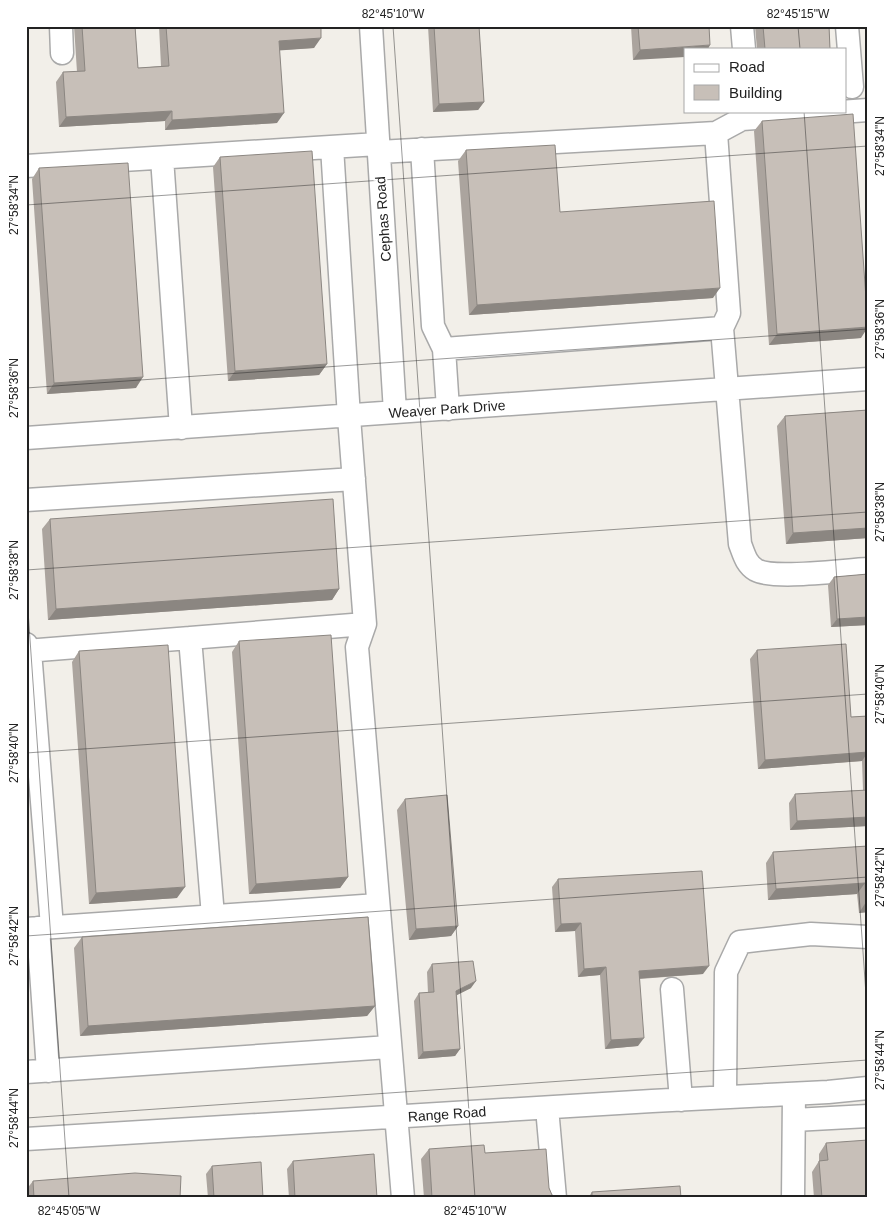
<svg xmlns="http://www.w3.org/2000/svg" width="894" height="1224" viewBox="0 0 894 1224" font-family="Helvetica,sans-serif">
<rect width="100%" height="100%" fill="#f2efe9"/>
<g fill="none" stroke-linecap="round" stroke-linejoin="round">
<g stroke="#a9a9a9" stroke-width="25">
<path id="minor" d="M61,26L62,53
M371,26L395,412
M742,26L744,49
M847,26L852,87
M716,133L742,119L868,110
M332,147L349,417L365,624L357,647L403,1198
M422,149L433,326L444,349
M379,152L716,133L729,313L722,328L740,544C744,554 746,564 756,570C774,580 844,570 868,569
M162,158L181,428
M26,166L378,144
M448,409L444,349L722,328
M26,438L868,379
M26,500L354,479
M190,638L213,916
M26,644L30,651L52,927
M26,651L365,624
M38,928L48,1071
M26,929L378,905
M672,989L681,1100
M26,1072L389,1047
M725,1097L726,972L740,942L811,934L868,937
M547,1108L555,1198
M794,1120L868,1116
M26,1139L652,1101L828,1092L868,1088
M793,1198L794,1094"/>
</g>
<use href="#minor" stroke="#fff" stroke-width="22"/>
</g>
<path fill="#aba49e" d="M74,26H135L138,68L161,66L159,26H321L314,48L280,50L277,123L165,130V121L59,127L56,82L63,72H77Z
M428,26H479L484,102L478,110L433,112Z
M631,26H709L633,60Z
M755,26H829L830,49H757Z
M762,121L861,338L769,345L754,131Z
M466,150L560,212L713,298L469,315L458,161Z
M220,157L327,364L319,375L228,381L213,167Z
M39,168L136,388L47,394L32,179Z
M868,410V538L786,544L777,426L785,416Z
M50,519L339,589L332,600L48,620L42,529Z
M868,574V625L831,627L828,585L834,577Z
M239,641L348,877L340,888L249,894L232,652Z
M757,650L851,717L868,716V826L790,830L789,803L795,794L863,790L862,761L758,769L750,659Z
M79,651L177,898L89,904L72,662Z
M405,799L458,926L451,936L409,940L397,810Z
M868,846V912L859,913L857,894L768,900L766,863L773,852Z
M558,879L703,974L640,979L638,1046L605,1049L600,975L578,977L575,931L555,932L552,887Z
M82,937L375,1006L367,1016L80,1036L74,948Z
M432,964L471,988L457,995L460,1049L455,1056L418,1059L414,1001L419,993H428L427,972Z
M826,1143L868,1198H814L812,1172L819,1161V1154Z
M429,1149L485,1153L549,1188L552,1195L557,1198H424L421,1159Z
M293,1161L377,1198H289L287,1169Z
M212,1166L263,1198H208L206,1174Z
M33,1181L180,1198H27L26,1190Z
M592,1192L681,1198H588Z"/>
<path fill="#8b8681" d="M321,38L314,48L272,51L279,41Z
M710,45L708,49H685V57L633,60L640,50Z
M484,102L478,110L433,112L439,104Z
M172,111L165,121L59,127L66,117Z
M284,113L277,123L165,130L172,120Z
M720,288L713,298L469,315L477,305Z
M868,327L861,338L769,345L777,334Z
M327,364L319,375L228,381L235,371Z
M143,377L136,388L47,394L54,383Z
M868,528V538L786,544L793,533Z
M339,589L332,600L48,620L56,609Z
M868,617V625L831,627L837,619Z
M868,752L862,761L758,769L765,760Z
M868,817V826L790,830L797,821Z
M348,877L340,888L249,894L256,884Z
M865,883L857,894L768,900L776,889Z
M185,887L177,898L89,904L96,893Z
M866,902H868V912L859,913Z
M581,923L575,931L555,932L561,924Z
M458,926L451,936L409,940L416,929Z
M709,966L703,974L633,979L639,971Z
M606,967L600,975L578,977L584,969Z
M476,981L471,988L451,998L456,991Z
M375,1006L367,1016L80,1036L88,1026Z
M644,1038L638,1046L605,1049L611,1040Z
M460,1049L455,1056L418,1059L423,1052Z"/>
<path fill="#c7bfb8" stroke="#8b8681" d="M82,26H135L138,68L169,66L166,26H321V38L279,41L284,113L172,120V111L66,117L63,72L85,71Z
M434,26H479L484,102L439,104Z
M638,26H709L710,45L640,50Z
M763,26H829L830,49H765Z
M853,114L868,327L777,334L762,121Z
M555,145L560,212L714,201L720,288L477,305L466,150Z
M312,151L327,364L235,371L220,157Z
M128,163L143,377L54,383L39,168Z
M868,410V528L793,533L785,416Z
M333,499L339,589L56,609L50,519Z
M868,574V617L837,619L834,577Z
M331,635L348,877L256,884L239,641Z
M846,644L851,717L868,716V752L765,760L757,650Z
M168,645L185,887L96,893L79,651Z
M868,790V817L797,821L795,794Z
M447,795L458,926L416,929L405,799Z
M868,846V902H866L865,883L776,889L773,852Z
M702,871L709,966L639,971L644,1038L611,1040L606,967L584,969L581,923L561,924L558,879Z
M368,917L375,1006L88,1026L82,937Z
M473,961L476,981L456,991L460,1049L423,1052L419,993L434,992L432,964Z
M868,1140V1198H822L819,1161L828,1160L826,1143Z
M484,1145L485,1153L546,1149L549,1188L552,1195L557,1198H432L429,1149Z
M374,1154L377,1198H295L293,1161Z
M261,1162L263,1198H214L212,1166Z
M135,1173L181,1176L180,1198H34L33,1181Z
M680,1186L681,1198H592V1192Z"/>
<path fill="none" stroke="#222" stroke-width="1" stroke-opacity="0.45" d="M393,26L475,1198M798,26L800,49M804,111L868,1023M26,205L868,146M26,388L868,329M26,570L868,512M26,582L69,1198M26,753L868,694M26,936L868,877M26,1118L868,1060"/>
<g text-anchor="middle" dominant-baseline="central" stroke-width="4" stroke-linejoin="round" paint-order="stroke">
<g font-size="14" fill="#222" stroke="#fff">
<text transform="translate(383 219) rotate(-94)">Cephas Road</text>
<text transform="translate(447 409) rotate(-4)">Weaver Park Drive</text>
<text transform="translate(447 1114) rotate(-4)">Range Road</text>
</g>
</g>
<rect width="894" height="1224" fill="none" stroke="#ffffff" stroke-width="55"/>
<rect x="684" y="48" width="162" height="65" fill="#ffffff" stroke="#a7a7a7"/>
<rect x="694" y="64" width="25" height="8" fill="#ffffff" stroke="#a7a7a7"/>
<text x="729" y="72" font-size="15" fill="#222222">Road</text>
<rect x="694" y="85" width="25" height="15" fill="#c7bfb8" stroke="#a7a7a7"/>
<text x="729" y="98" font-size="15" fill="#222222">Building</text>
<rect x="28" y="28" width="838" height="1168" fill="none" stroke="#222" stroke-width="2"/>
<g font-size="12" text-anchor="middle" fill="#222">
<text x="393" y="18">82°45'10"W</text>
<text x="798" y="18">82°45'15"W</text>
<text transform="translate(880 146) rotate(-90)" y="4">27°58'34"N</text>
<text transform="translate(14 205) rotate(-90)" y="4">27°58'34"N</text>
<text transform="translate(880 329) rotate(-90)" y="4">27°58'36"N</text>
<text transform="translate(14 388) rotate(-90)" y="4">27°58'36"N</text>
<text transform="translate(880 512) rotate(-90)" y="4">27°58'38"N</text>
<text transform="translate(14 570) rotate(-90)" y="4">27°58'38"N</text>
<text transform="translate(880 694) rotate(-90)" y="4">27°58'40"N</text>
<text transform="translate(14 753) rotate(-90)" y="4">27°58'40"N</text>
<text transform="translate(880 877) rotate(-90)" y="4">27°58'42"N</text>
<text transform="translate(14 936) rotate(-90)" y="4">27°58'42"N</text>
<text transform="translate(880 1060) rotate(-90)" y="4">27°58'44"N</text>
<text transform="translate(14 1118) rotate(-90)" y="4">27°58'44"N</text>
<text x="69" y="1215">82°45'05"W</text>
<text x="475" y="1215">82°45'10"W</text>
</g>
</svg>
